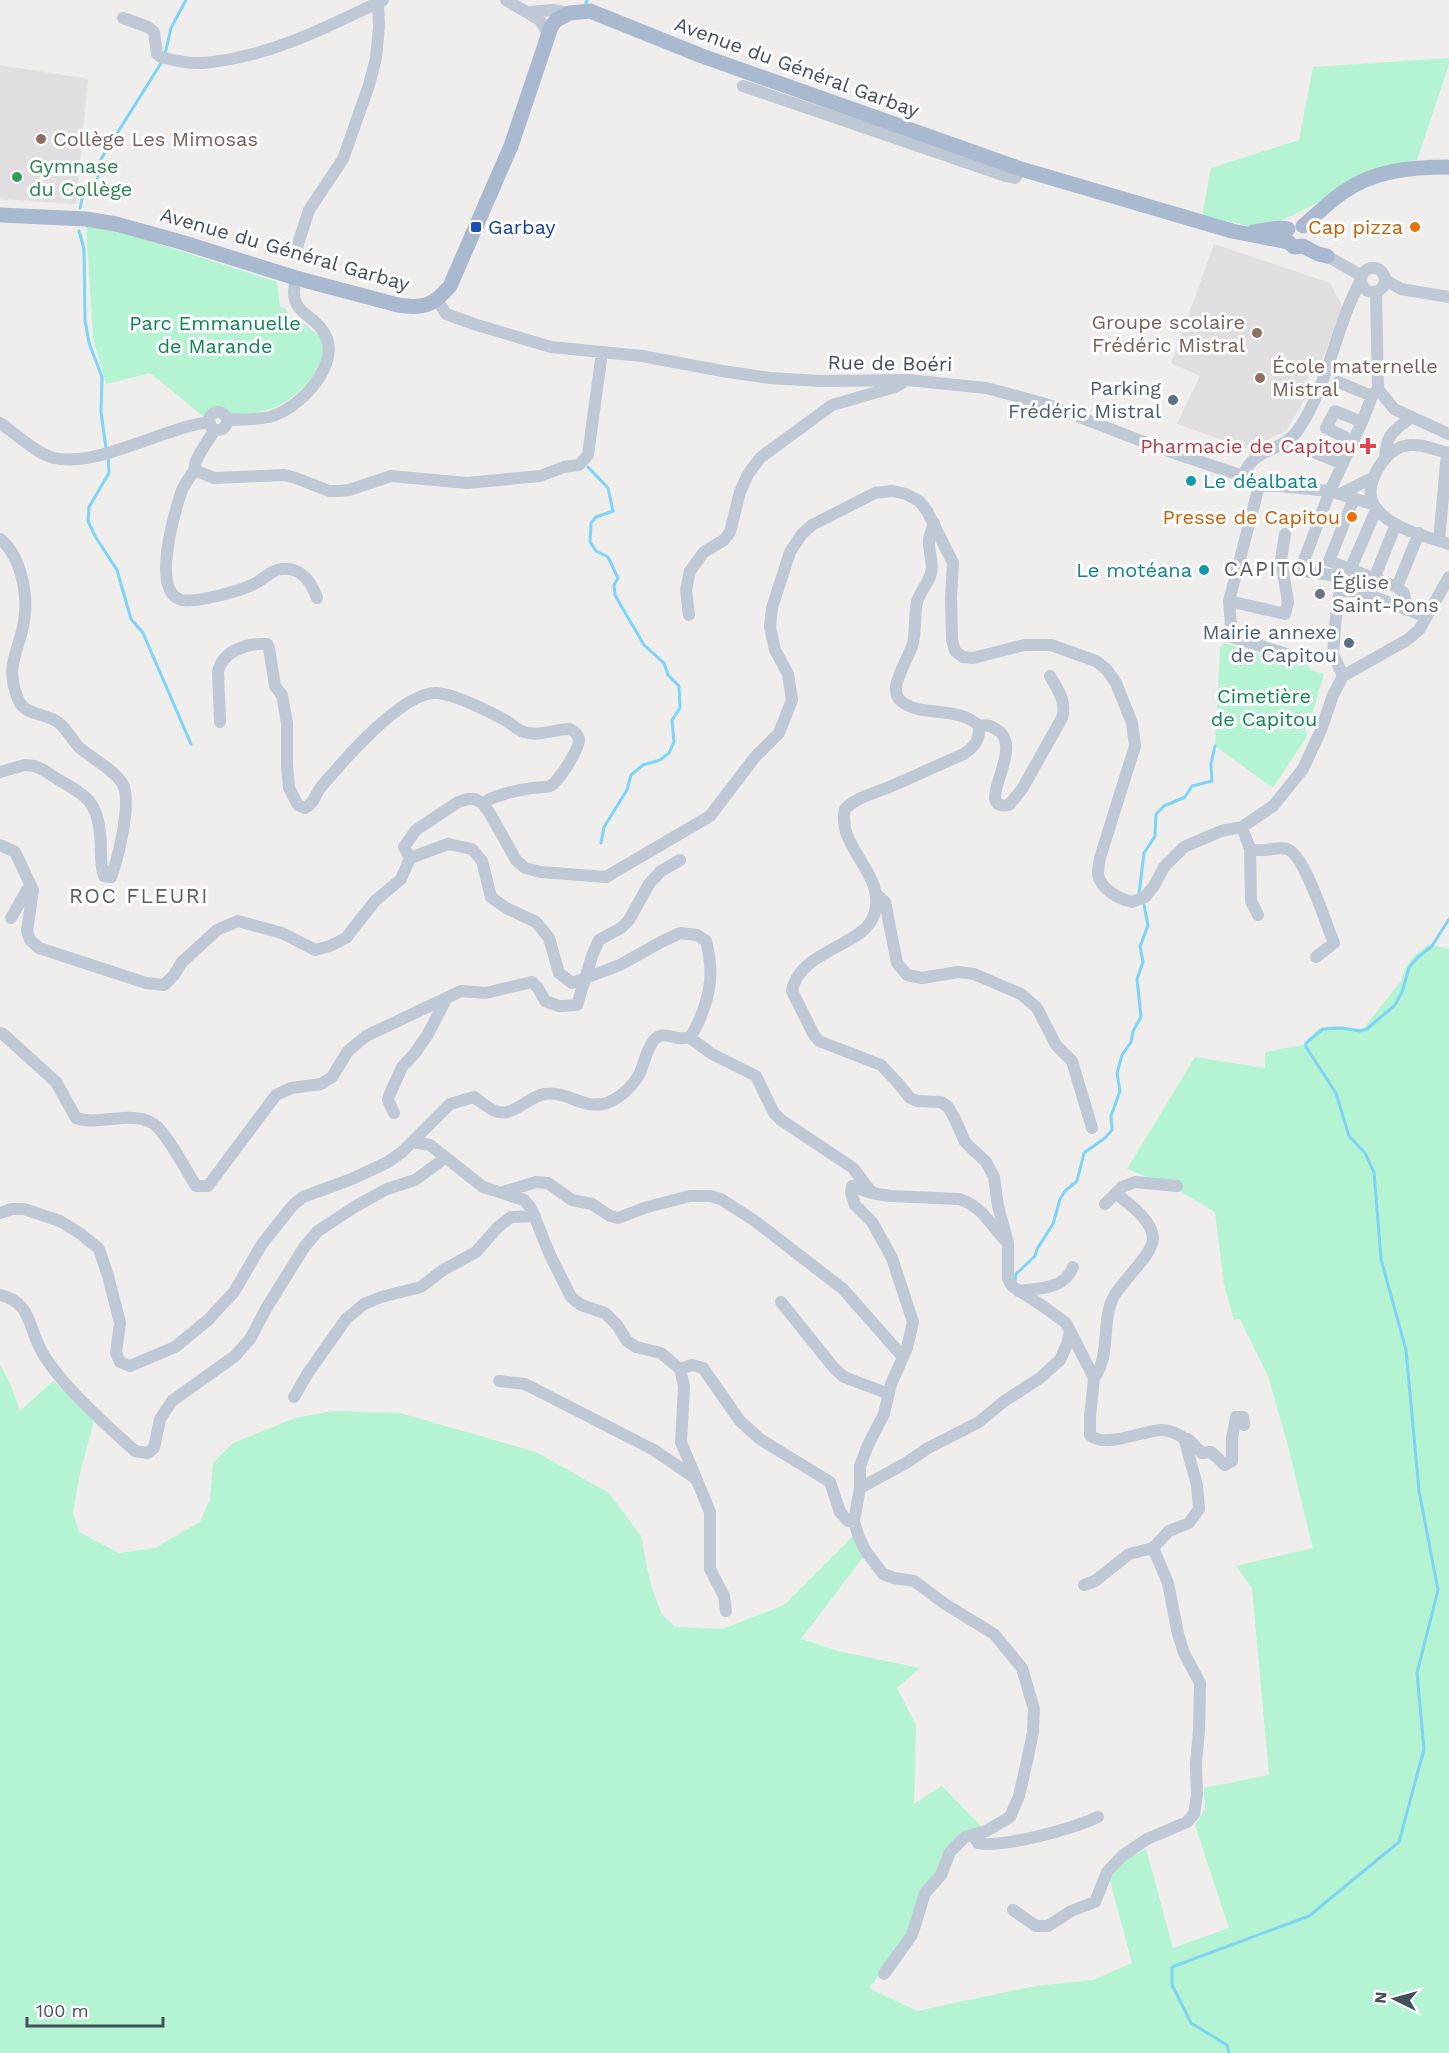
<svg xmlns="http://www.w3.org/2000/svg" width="1449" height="2053" viewBox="0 0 1449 2053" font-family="'Work Sans',sans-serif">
<rect width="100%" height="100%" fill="#f0eded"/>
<path fill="#e1dedf" d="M0,65L88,79L76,204L0,199Z
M1214,244L1330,283L1342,306L1322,361L1312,364L1307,376L1313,386L1286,431L1248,449L1177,424L1200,376L1171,363Z"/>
<path fill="#b5f4d2" d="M1449,58V65L1417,160L1398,164L1274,224L1249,226L1202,216L1211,168L1299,140L1313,67Z
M86,225L141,238L277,282L280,307L285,308L291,318L303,323L322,338C323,346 325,354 322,361C313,382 286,407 263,411C244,416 223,415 203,416L150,373L106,384L93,338Z
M1224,643L1300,666L1306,661L1311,670L1324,674L1309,725H1307L1305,732L1307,733L1306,738L1273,788L1215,746L1220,648Z
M1429,944L1449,949V2053H0V1365L10,1383L20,1411L53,1381L95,1416L80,1473L73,1512L79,1532L119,1553L155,1548L200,1522L210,1499L213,1463L233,1443L295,1418L333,1411L400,1413L536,1452L609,1493L641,1536L650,1582L661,1613L675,1627L723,1629L784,1605L852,1537L864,1556L801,1639L838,1651L920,1668L897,1688L916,1725L914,1804L942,1786L982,1827L947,1853L908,1937L869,1988L917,2011L1035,1986L1093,1980L1132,1963L1109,1877L1127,1859L1146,1849L1173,1948L1229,1928L1195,1825L1205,1809L1204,1788L1269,1775L1252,1588L1236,1566L1313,1548L1287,1442L1268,1376L1240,1319L1234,1320L1224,1285L1215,1212L1174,1188L1127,1169L1195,1057L1265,1068V1052L1303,1045L1319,1028L1335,1026L1363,1029L1401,981L1405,968L1414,956Z"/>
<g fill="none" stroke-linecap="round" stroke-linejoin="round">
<path stroke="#7dd4f6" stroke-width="3" d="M586,3L587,0
M165,54L171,28L186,0
M80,208L83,195L97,181L101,159L163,60
M79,231L84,249L85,320L89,343L102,377L101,412L106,448
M108,455L109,473L89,507L88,521L95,536L117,570L131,619L143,633L191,744
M588,467L608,488L613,511L596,517L591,523L590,542L596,551L608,557L618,578L614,585L615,595L623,609L644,645L664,663L668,675L679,686L680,708L672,720L674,742L669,753L660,760L643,765L631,775L627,790L604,827L601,843
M1139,894L1144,853L1155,836L1156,814L1164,806L1185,797L1192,786L1212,781L1211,764L1215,746
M1015,1281L1016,1274L1035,1256L1037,1249L1053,1224L1060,1199L1065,1191L1077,1181L1084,1153L1105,1138L1112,1130L1111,1116L1120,1091L1117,1073L1122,1055L1131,1042L1133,1031L1141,1017L1137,979L1143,962L1140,947L1148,925L1144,905
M1229,2053L1227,2045L1191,2023L1172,1985V1967L1309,1916L1399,1842L1424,1749L1417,1673L1438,1590L1419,1491L1406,1350L1381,1259L1374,1172L1365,1153L1349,1136L1336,1093L1306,1047V1043L1323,1029L1342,1028L1360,1031L1367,1029L1395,1005L1402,992L1409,968L1416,959L1432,946L1449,919"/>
<path stroke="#bfc8d5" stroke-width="12" d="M506,0L540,20L548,34
M528,12L553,10L570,13
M123,18L148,27L154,32L157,54L161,57C173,60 188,64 202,63C266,58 326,28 383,0
M743,86L1006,176L1015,178L1021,169
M294,256L309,210L343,159L369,85L376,58L379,27L378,3
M1327,256L1362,276
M1361 280a12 12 0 1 1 24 0a12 12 0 1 1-24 0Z
M1385,280L1401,289L1449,297
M1376,292L1378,389L1394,409L1449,434
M437,299L446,314L477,325L551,347L642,356L722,371L770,378L820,381L908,380L986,388L1046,404L1162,449L1243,476L1259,486H1280L1330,491L1372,504
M1338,382L1372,396
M209 421a9 9 0 1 1 18 0a9 9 0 1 1-18 0Z
M227,420C240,419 255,420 269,417C296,411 338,369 327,339C316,310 286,318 296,278
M0,423C15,433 37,454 54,458C97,468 164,427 210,422
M215,430C208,440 201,450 196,461C195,464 195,467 194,470C191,477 185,482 182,490C175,511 150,593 182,600C195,603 241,591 254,584C263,580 271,570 281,569C301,567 311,581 317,598
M1353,441L1326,428L1335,411L1362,422
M1308,450L1343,464
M1449,453C1434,450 1420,442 1404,446C1383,451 1360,489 1376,508C1392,529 1425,536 1449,544
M1385,458C1386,435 1392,432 1410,418
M194,470L214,478L284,475L296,478L329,491H339L349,490L391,476L467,483L540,476L564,467L579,465L588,455L602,352
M1243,476C1254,446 1282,453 1298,430C1329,385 1335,327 1361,280
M1259,486L1229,601L1232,637L1296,657L1313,658L1333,654
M1340,494L1374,477
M1354,498L1329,561L1397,587L1404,593L1407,609
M934,523C932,529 929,535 929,541C928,551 934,562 931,573C929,583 920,591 917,602C914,615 916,629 913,643C909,659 886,689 901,701C921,718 957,705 979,726C980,740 975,746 964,754C938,765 913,777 887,788C872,794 857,797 845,809C836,849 888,874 874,915C863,947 799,950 792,991L814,1035L819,1041L881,1065L897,1082L910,1098L917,1101L941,1102L948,1107L955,1119L965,1142L986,1162L994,1177L998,1206L1008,1243V1279L1012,1286L1044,1307L1066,1323L1094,1378L1090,1417V1435C1104,1449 1144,1430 1162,1430C1171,1430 1177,1434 1184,1438L1197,1485L1199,1509L1189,1523L1169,1531L1153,1548
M0,539C20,555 27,590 25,614C22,649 3,662 18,699C25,717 46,712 59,723C68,730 72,741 80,748C92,758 114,770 122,783C133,799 118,859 111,877L104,876C99,862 102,848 100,833C97,801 85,795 59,780C51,775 44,769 34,766L25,765L0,772
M1439,541L1447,453
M1350,570L1376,510
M1374,579L1396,524
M1397,587L1419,533
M1341,589L1367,594L1426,617
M1229,601L1285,614L1288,602L1281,560L1285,534
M689,615L686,590L690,571L704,552L724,540L730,532L740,492L748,474L760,458L832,405L895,387L902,383V380
M1343,676L1333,654L1337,603L1341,589L1337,576L1304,571L1303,563L1330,491L1362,422L1372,396L1378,389
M220,722L218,672C222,651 247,643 267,644L269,648L275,686L282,695L287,723V765L289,788L298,805L305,808C314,804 315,795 321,787C343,761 403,691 437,693C455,694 488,711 505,720C512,724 517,730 524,732C541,737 553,729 570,729C574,731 578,734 579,739C580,748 558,783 550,786C543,788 534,787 527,789C511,791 496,796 482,803
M979,726C988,724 992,726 1000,732C1023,752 972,811 1009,805L1022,789L1062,718C1067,702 1058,690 1050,676
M1242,827L1250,849C1265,853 1277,846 1287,849C1305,854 1326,925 1334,943L1316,957
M0,845L15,852L33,890L27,931L30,940L39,948L146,983L164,985L174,975L182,962L217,930L238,921L282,933L315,950L330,946L346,938L375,901L401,879L410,858
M1250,849L1251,901L1258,915
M876,894L885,902L897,963L907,975L922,978L958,972L974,974L1021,994L1037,1008L1056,1045L1072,1061L1092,1128
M11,918L27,890H33
M0,1033L3,1034L56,1082L76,1118C90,1123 107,1119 122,1118C133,1117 145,1118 154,1124C168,1135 186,1170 196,1186H208L276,1095L291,1088L321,1084L332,1077L348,1051L366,1036L461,991L485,993L532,982L538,988L545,1001L559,1006L577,1005L592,956L599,940L621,928L629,920L649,884L661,871L680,860
M689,1037L712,1054L756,1076L774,1113L781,1120L853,1168L872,1193L890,1196L959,1199C984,1207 990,1226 1007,1242
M394,1113L388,1100L389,1096L402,1067L415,1053L428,1034L446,999
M412,1142L430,1145L483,1187L524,1200L531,1208L550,1255L571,1297L581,1305L605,1313L617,1325L627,1341L636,1347L661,1353L680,1369L684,1386L681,1442L710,1512V1569L724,1596L726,1611
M503,1192L536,1182L548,1183L572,1200L592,1204L610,1216L618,1218L647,1207L690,1196H710L721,1199L755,1221L843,1289L903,1357
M1105,1204L1122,1187L1135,1182L1177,1186
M0,1213L12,1209H24L60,1221L81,1234L99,1249L108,1276L120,1323L116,1353L120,1362L130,1366L175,1347L208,1320L234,1292L262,1244L293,1205L303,1197L352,1179L388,1162L402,1152L450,1104L474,1097C481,1102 487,1107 493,1110C511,1120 527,1097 544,1094C564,1090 582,1108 602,1104C617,1102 633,1086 640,1073C644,1063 646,1052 652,1043C662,1026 675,1043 689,1037C694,1034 696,1026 699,1021C711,992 714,972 706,941L697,935L680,933L661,942L620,965L572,983L559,973L549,938L536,922L506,908L491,897L482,861L472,849L448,844L410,858L404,847L416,830L458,802L468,799H475L482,803L489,812L516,860L525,868L541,872L606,877L710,816L755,757L779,733L792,700L788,674L775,650L770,627L772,608L790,552L802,534L812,525L875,493L892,491L906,494L919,501L927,511L953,563L951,598L952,640L955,651L963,657L973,658L1024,645H1051L1096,661L1107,670L1116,683L1132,723L1135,746L1100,858C1099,863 1098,869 1098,874C1100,889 1119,899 1132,902L1145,897L1154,886L1164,867L1184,847L1221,831L1242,827L1273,806L1303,769L1321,730L1333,695L1343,676L1407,640L1419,630L1449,577
M1018,1291C1039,1288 1064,1290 1073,1267
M0,1295C32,1302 28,1328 42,1352C61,1385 106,1425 135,1451L148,1453L154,1448L160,1419L172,1401L235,1356L250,1339L267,1307L305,1246L318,1231L356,1206L387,1189L415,1180L445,1158
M781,1302L834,1368L844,1377L889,1394
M680,1369L692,1365L703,1368L740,1421L760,1439L830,1482L840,1512L848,1521H854L858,1535L865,1550L883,1574L894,1578L914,1581L945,1604L994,1634L1022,1668L1034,1709L1033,1732L1027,1761L1019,1796L1010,1817L986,1831L965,1837L950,1852L941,1875L925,1893L912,1935L884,1974
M1094,1378C1111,1356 1101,1323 1113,1298C1122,1280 1153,1255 1153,1238C1152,1219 1128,1204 1116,1193
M499,1381L525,1384L654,1450L695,1478
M294,1397L308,1373L346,1319L364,1304L381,1297L421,1287L443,1270L476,1252L498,1227L511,1217L535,1216
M1188,1439L1202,1453L1211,1452L1225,1465L1232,1461V1438L1236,1417H1243L1244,1425
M860,1488L906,1463L928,1448L979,1422L1003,1402L1040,1378L1060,1360L1067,1344L1070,1331
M854,1521L860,1488V1466L868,1445L884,1414L891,1384L907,1348L913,1322L892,1258L872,1222L855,1205L851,1193L852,1186L872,1193
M1084,1585L1095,1581L1129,1554L1153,1548
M973,1835L978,1843C1004,1848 1072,1829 1098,1817
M1013,1910L1036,1926H1048L1071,1911L1095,1902L1107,1872L1122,1856L1147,1839L1187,1822L1194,1814L1197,1795L1196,1763L1199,1731L1200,1683L1184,1653L1178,1634L1168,1583L1153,1548"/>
<path stroke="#a9bad0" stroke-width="15" d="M0,215L86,219L116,224L181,242L296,278L398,305C423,309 433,306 450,286L511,146L551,27L556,20L570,13L590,11L702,56L1021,169L1232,231L1288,242L1294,247L1303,246
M1303,226C1316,215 1328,203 1342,193C1374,170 1411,167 1449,167
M1253,232C1266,231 1276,226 1288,229
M1303,246L1318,254L1327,256"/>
</g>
<g fill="#8d6e63" stroke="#fff" stroke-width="2">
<circle cx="41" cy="139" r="6"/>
<circle cx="1257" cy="333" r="6"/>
<circle cx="1260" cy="378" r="6"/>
</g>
<circle fill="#2e9e5b" stroke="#fff" stroke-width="2" cx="17" cy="177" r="6"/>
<rect fill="#1a4fb4" stroke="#fff" stroke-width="2" x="470" y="221" width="12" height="12" rx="3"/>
<g fill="#e8710a" stroke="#fff" stroke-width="2">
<circle cx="1415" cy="227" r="6"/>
<circle cx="1352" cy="517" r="6"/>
</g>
<g fill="#5c6f8a" stroke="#fff" stroke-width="2">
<circle cx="1173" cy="400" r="6"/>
<circle cx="1349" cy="643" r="6"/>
</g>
<path fill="#e0444e" stroke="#fff" stroke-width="2" d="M1365 437h6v6h6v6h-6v6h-6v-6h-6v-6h6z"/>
<g fill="#0f9aa8" stroke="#fff" stroke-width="2">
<circle cx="1191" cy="481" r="6"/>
<circle cx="1204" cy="570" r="6"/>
</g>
<circle fill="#6b7280" stroke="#fff" stroke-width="2" cx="1320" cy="594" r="6"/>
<g text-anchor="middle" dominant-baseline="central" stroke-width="6" stroke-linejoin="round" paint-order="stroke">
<g font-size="20" fill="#434f5d" stroke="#fff">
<text transform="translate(797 67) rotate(20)">Avenue du Général Garbay</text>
<text transform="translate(285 249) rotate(16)">Avenue du Général Garbay</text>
<text transform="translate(890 363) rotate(1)">Rue de Boéri</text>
</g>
<g font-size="20" fill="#785e54" stroke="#fff" text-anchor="start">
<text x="53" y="139">Collège Les Mimosas</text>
<text x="1245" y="322" text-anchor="end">Groupe scolaire<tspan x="1245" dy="23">Frédéric Mistral</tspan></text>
<text x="1272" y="366">École maternelle<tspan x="1272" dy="23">Mistral</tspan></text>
</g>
<g font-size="20" fill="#27864d" stroke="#fff" text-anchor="start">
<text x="29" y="166">Gymnase<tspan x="29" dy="23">du Collège</tspan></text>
</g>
<g font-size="20" fill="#164399" stroke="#fff" text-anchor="start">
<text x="488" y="227">Garbay</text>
</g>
<g font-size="20" fill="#c56008" stroke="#fff" text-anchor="end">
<text x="1403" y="227">Cap pizza</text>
<text x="1340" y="517">Presse de Capitou</text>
</g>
<g font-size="20" fill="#0b8752" stroke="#fff">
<text x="215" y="323">Parc Emmanuelle<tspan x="215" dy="23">de Marande</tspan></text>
<text x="1264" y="696">Cimetière<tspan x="1264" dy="23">de Capitou</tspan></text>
</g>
<g font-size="20" fill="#4e5e75" stroke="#fff" text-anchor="end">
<text x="1161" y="388">Parking<tspan x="1161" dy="23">Frédéric Mistral</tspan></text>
<text x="1337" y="632">Mairie annexe<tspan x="1337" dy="23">de Capitou</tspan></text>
</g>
<g font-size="20" fill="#be3a42" stroke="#fff" text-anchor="end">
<text x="1356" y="446">Pharmacie de Capitou</text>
</g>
<g font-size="20" fill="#0d838f" stroke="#fff" text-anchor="start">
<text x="1203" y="481">Le déalbata</text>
<text x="1192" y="570" text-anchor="end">Le motéana</text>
</g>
<g font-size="20" fill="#5b616d" stroke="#fff" text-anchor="start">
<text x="1332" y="582">Église<tspan x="1332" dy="23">Saint-Pons</tspan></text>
</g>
<g font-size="21" letter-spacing="1.5" fill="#595d63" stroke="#fff">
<text x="1274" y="568">CAPITOU</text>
<text x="139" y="895">ROC FLEURI</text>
</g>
</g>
<g transform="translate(1395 1999) rotate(275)" stroke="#ffffff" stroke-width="4.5" paint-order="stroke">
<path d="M0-4.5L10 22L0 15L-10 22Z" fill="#434f5d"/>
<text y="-9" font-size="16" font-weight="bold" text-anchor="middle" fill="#434f5d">N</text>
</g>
<path d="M27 2017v9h136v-9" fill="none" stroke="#434f5d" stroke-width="3"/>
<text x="36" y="2017" font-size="18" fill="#434f5d" stroke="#ffffff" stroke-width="4.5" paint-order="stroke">100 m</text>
</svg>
